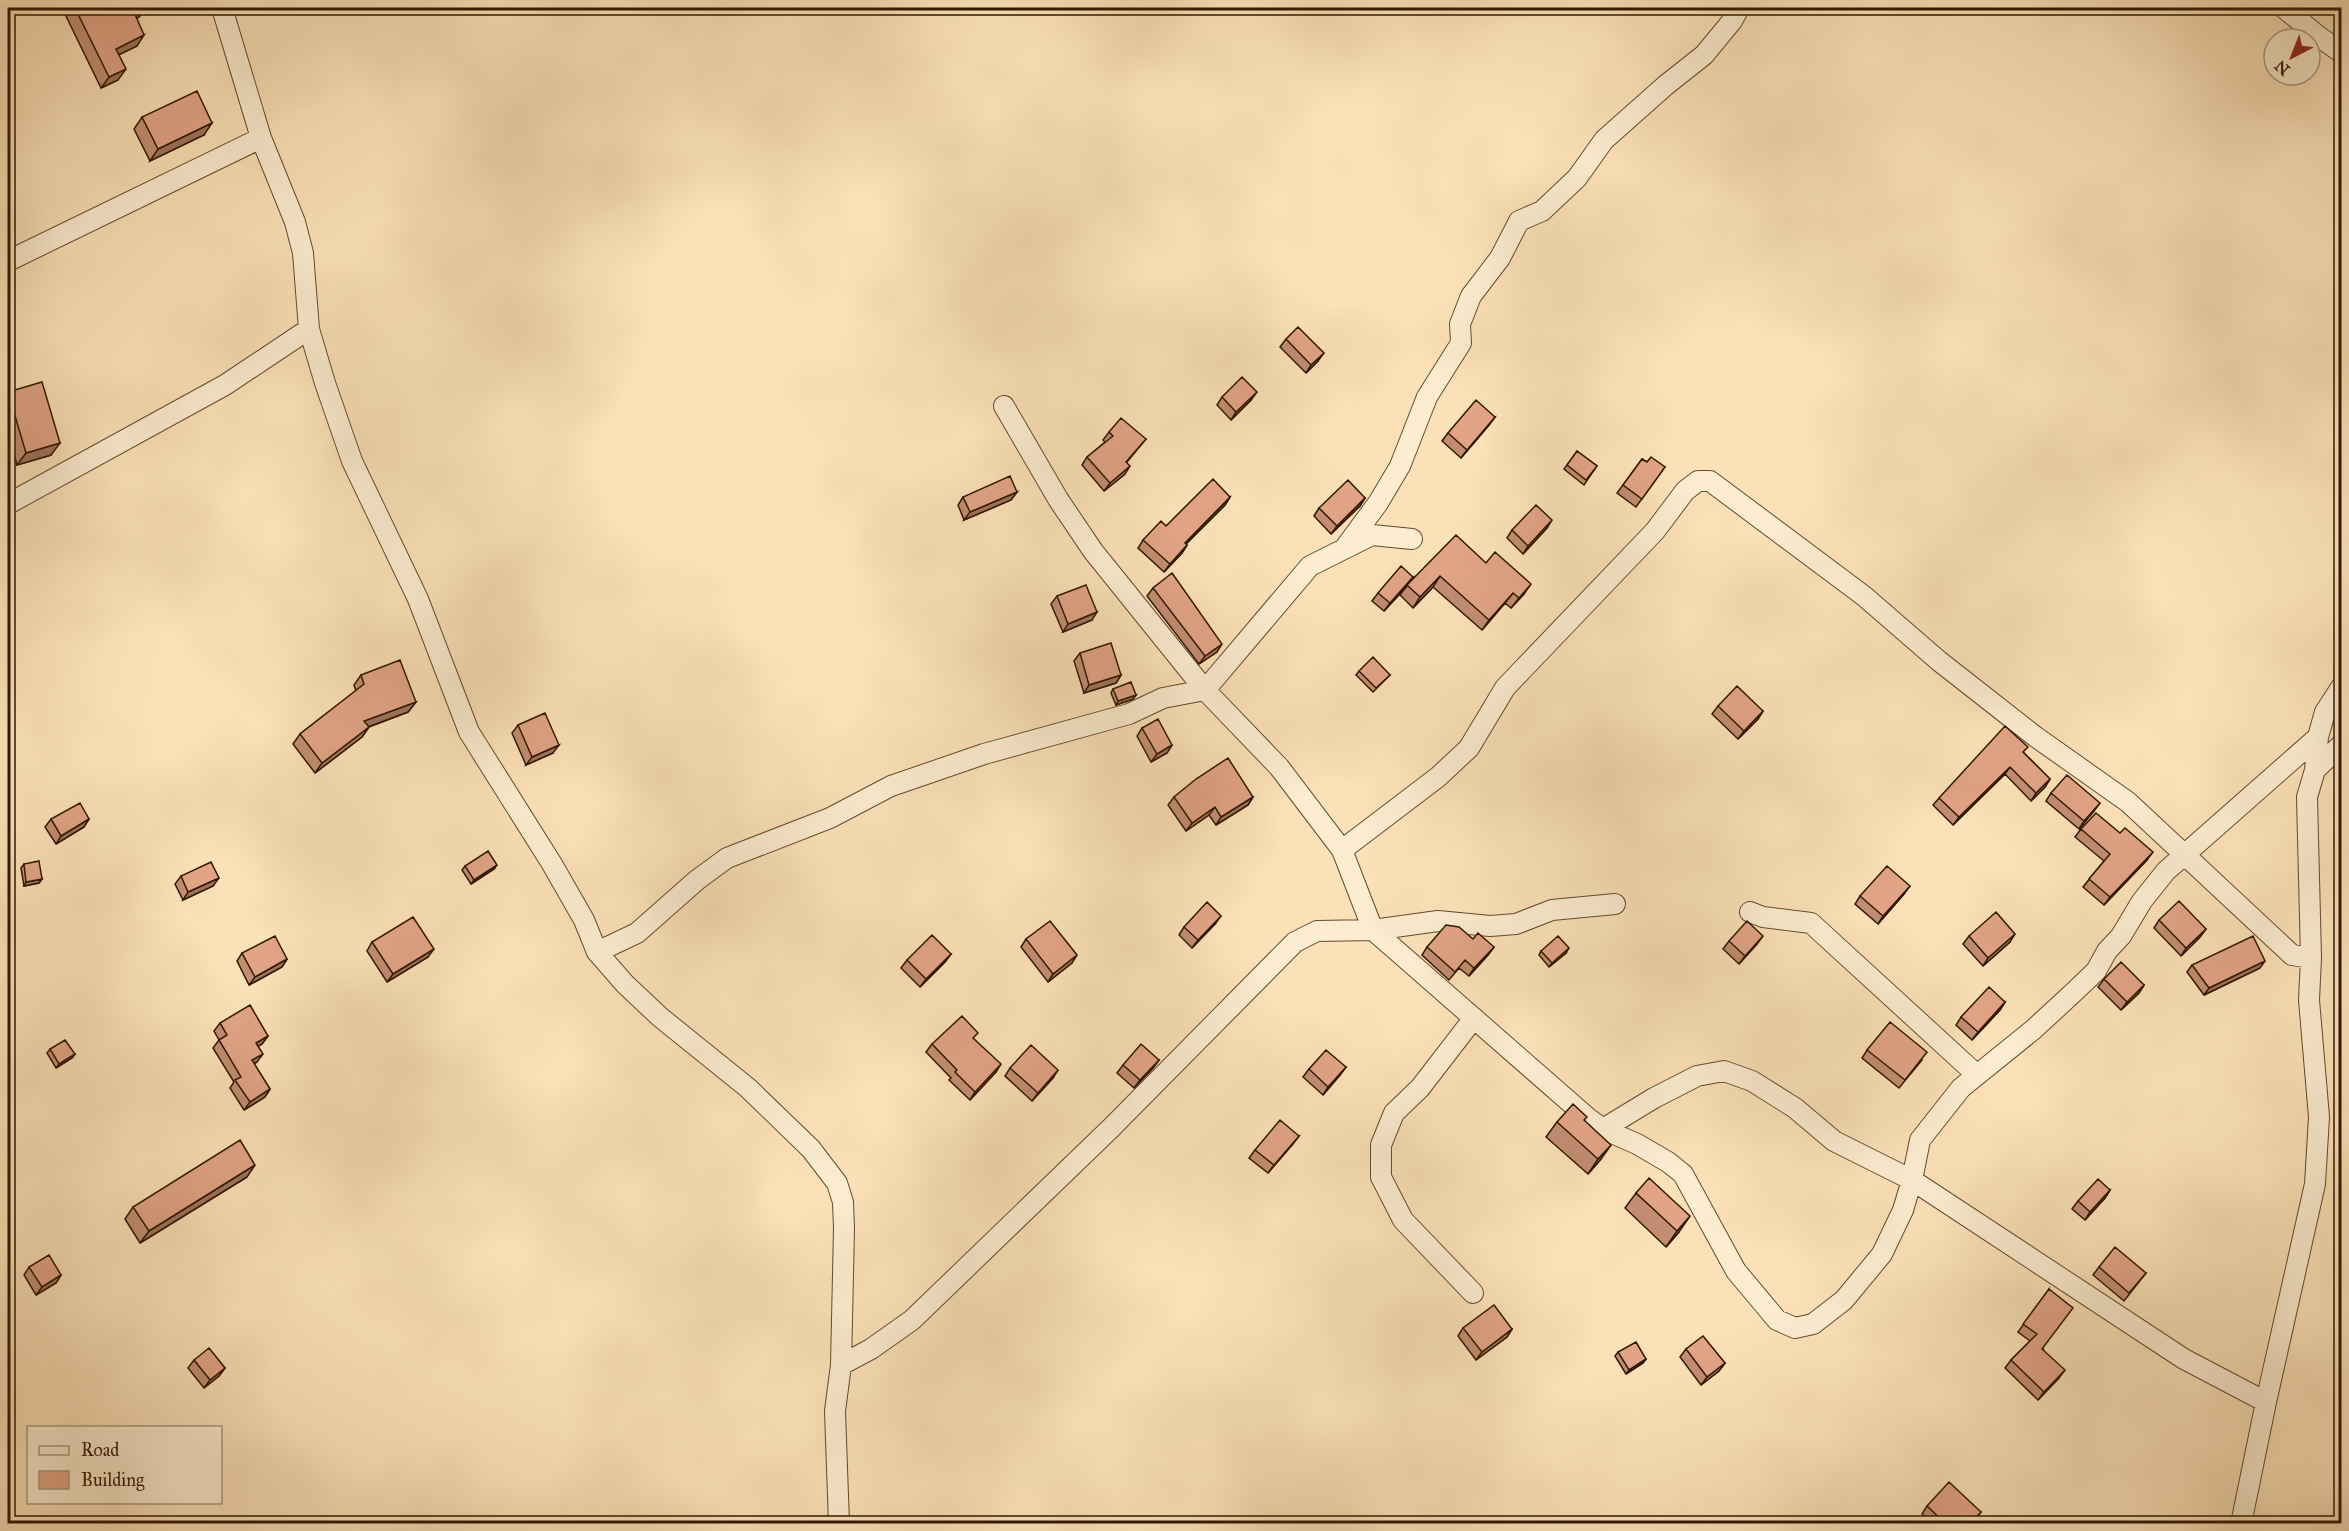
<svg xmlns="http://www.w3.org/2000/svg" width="2349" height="1531" viewBox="0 0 2349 1531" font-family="'IM FELL Great Primer',serif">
<rect width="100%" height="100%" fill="#fbe1b7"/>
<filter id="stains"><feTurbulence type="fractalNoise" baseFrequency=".00333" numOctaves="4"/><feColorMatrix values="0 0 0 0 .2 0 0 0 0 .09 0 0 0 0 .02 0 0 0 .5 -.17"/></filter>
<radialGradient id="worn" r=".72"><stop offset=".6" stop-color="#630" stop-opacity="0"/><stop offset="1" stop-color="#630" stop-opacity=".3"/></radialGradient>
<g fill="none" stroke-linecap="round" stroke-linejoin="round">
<g stroke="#644a2e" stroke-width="22">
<path id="minor" d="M222,8L261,138L295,222L303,253L309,329L325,383L352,461L418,599L469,732L552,864L584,920L597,952L625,984L660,1017L748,1088L811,1149L837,1183L843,1202L844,1229L841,1365L835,1411L839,1524
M2284,8L2318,36L2342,53
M8,261L261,138
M1004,406L1058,499L1093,551L1205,690L1310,566L1372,535L1412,539
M8,504L225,385L309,329
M1344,549L1378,503L1400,466L1427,397L1461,343L1460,324L1471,296L1500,258L1519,221L1542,211L1577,178L1604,140L1666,85L1704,55L1732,21L1739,8
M2315,770L2342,744
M1342,850L1438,777L1469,748L1505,688L1523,669L1655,531L1685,491L1698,481H1710L1864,596L1939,661L2036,737L2128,802L2292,955L2311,958
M1750,912L1763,917L1811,923L1977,1075
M597,952L637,933L697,880L727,858L830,818L891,786L984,754L1129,714L1163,698L1205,690L1279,767L1342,850L1373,930L1588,1118L1603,1129L1637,1144L1668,1162L1683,1174L1736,1271L1777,1320L1795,1328L1813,1324L1844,1300L1882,1254L1903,1210L1912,1180L1920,1140L1961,1088L2034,1029L2074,992L2096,971L2107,951L2121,936L2142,901L2166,871L2318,737
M1603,1129L1654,1098L1697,1076L1724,1071L1752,1081L1795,1108L1834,1141L1912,1180L2184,1359L2266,1402
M1473,1293L1403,1220L1381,1177V1145L1394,1113L1420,1088L1474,1018
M841,1365L871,1349L912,1320L1111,1128L1295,942L1317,931L1373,930L1438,921L1490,926L1516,924L1552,910L1615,904
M2241,1524L2266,1402L2315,1184L2319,1117L2309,1000L2311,958L2307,797L2315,770L2318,737L2325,712L2342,686"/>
</g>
<use href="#minor" stroke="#fcecd0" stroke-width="20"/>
</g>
<path fill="#c28d73" stroke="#311700" stroke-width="1.5" d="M70,8H146L139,17L137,18V46L118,55V80L101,88L65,14Z
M142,117L204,135L150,161L134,129Z
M1286,339L1318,361L1306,373L1280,347Z
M8,392L51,455L17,465L8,432Z
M1222,397L1251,400L1231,420L1217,405Z
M1495,417L1489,425L1461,458L1442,441L1448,433Z
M1109,432L1146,439L1127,462L1125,474L1104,491L1082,465L1087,457L1105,442L1103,440Z
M1577,451L1597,466L1584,485L1564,469Z
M1642,459L1647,462L1665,467L1636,507L1617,493Z
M1017,492L1011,500L964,520L958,505L963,497Z
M1230,497L1225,505L1186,544L1187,545L1182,553L1164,572L1138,548L1143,540L1166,526Z
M1365,498L1360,506L1331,534L1314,516L1319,508Z
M1547,528L1523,554L1507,538L1512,530Z
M1486,563L1524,594L1511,608L1505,603L1482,630L1433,587L1413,608L1400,595L1407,585Z
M1413,577L1408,585L1384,611L1372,601L1378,593Z
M1153,588L1217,652L1199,664L1147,596Z
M1057,596L1092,620L1063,632L1051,604Z
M1080,653L1121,675L1116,683L1084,693L1074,661Z
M1359,671L1390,675L1373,692L1356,675Z
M361,675L416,702L408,712L369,727L362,737L315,773L293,744L300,734L356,691L354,685Z
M1113,689L1136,695L1133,699L1116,705L1111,693Z
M1718,706L1763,711L1758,719L1738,739L1712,714Z
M518,725L553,753L526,765L512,733Z
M1142,728L1172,745L1167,753L1151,762L1137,736Z
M2024,753L2050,779L2045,787L2031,801L2005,774L1953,825L1933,805L1939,798Z
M2051,793L2094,811L2079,829L2046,801Z
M1174,797H1253L1248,805L1216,825L1209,815L1186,831L1168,805Z
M51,819H89L84,827L56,844L45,827Z
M2081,829L2147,860L2104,905L2083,887L2104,861L2075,837Z
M24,864L42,879L39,883L24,886L21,868Z
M465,866L494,869L471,884L462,870Z
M181,876L213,886L183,900L175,884Z
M1904,894L1878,924L1855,904L1860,896Z
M2159,920L2206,929L2200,937L2181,956L2154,928Z
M1215,924L1192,948L1179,935L1184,927Z
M1969,936L2010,942L1983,966L1963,944Z
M1026,939L1072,963L1048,982L1021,947Z
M1473,939L1494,947L1488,955L1469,976L1459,968L1449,980L1422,955L1427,947Z
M1729,941L1757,944L1739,964L1723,949Z
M372,942L428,957L387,982L367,951Z
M1541,951L1566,953L1549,967L1539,955Z
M242,953L287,959L282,967L249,985L237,961Z
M951,954L945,962L920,987L901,968L907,960Z
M2192,965L2260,968L2204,995L2187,972Z
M2104,979L2144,985L2139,993L2121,1010L2098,987Z
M2005,1002L2000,1010L1972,1040L1956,1025L1961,1017Z
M220,1023L268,1036L262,1044L258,1046L257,1062L254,1064L270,1089L265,1097L244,1110L230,1088L234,1082L213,1048L219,1040L214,1031Z
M974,1039L996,1072L970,1100L949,1080L951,1078L926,1052L932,1044Z
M50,1049L75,1054L72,1058L56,1068L47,1053Z
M1867,1050L1922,1060L1899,1088L1862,1058Z
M1159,1060L1153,1068L1134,1088L1117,1073L1123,1065Z
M1346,1067L1340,1075L1323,1095L1303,1077L1309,1069Z
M1010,1068L1053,1078L1032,1101L1005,1076Z
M1585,1121L1601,1159L1588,1174L1546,1137L1557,1122Z
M1299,1136L1268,1173L1249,1158L1255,1150Z
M247,1177L140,1243L125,1219L133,1207Z
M2110,1190L2105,1198L2085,1220L2072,1209L2078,1201Z
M1636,1193L1679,1232L1666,1247L1625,1208Z
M29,1267L61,1275L56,1283L36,1295L24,1275Z
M2099,1267L2146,1273L2124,1301L2093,1275Z
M2049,1289L2043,1349L2059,1378L2038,1400L2005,1368L2011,1360L2030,1341L2018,1332Z
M1463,1328L1512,1329L1507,1337L1476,1360L1458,1336Z
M1686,1349L1725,1363L1719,1371L1701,1385L1680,1357Z
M1618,1352L1646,1359L1643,1363L1626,1374L1615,1356Z
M194,1360L225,1368L219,1376L204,1388L188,1368Z
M1927,1506L1981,1512L1972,1524H1932L1922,1514Z"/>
<path fill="#9e735e" stroke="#311700" stroke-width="1.5" d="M144,8H146L139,17L126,24L134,12Z
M144,35L137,46L108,60L116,49Z
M126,69L118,80L101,88L109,77Z
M212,123L204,135L150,161L158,149Z
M1324,353L1318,361L1306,373L1311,365Z
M1257,392L1251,400L1231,420L1236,412Z
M1495,417L1489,425L1461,458L1467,450Z
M60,443L51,455L17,465L26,453Z
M1130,466L1125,474L1104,491L1110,483Z
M1017,492L1011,500L964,520L970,512Z
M1230,497L1225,505L1179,551L1185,543Z
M1365,498L1360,506L1331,534L1337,526Z
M1552,520L1547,528L1523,554L1528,546Z
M1187,545L1182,553L1164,572L1170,564Z
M1440,576L1433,587L1413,608L1420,597Z
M1413,577L1408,585L1384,611L1390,603Z
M1531,584L1524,594L1511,608L1519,598Z
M1513,593L1505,603L1482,630L1489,620Z
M1097,612L1092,620L1063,632L1068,624Z
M1222,644L1217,652L1199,664L1205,656Z
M1121,675L1116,683L1084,693L1089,685Z
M1136,695L1133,699L1116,705L1118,701Z
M416,702L408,712L357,731L364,721Z
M1763,711L1758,719L1738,739L1744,731Z
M369,727L362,737L315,773L322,763Z
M559,745L553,753L526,765L532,757Z
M1172,745L1167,753L1151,762L1157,754Z
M2010,767L2005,774L1953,825L1959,817Z
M2050,779L2045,787L2031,801L2036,793Z
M1253,797L1248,805L1216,825L1221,817Z
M2100,803L2094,811L2079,829L2084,821Z
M1215,807L1209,815L1186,831L1192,823Z
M89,819L84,827L56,844L61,836Z
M2153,852L2147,860L2104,905L2110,897Z
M497,865L494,869L471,884L474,880Z
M219,878L213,886L183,900L188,892Z
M42,879L39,883L24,886L26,882Z
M1910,886L1904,894L1878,924L1883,916Z
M1221,916L1215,924L1192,948L1198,940Z
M2206,929L2200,937L2181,956L2186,948Z
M2015,934L2010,942L1983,966L1988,958Z
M1763,936L1757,944L1739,964L1745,956Z
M1494,947L1488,955L1469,976L1474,968Z
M1569,948L1566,953L1549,967L1552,963Z
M434,949L428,957L387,982L393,974Z
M951,954L945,962L920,987L926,979Z
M1077,955L1072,963L1048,982L1053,974Z
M287,959L282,967L249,985L255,977Z
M2265,961L2260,968L2204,995L2209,988Z
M2144,985L2139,993L2121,1010L2127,1002Z
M2005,1002L2000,1010L1972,1040L1978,1032Z
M268,1036L262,1044L251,1051L256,1043Z
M75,1054L72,1058L56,1068L59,1064Z
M263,1054L257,1062L246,1068L252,1060Z
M1159,1060L1153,1068L1134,1088L1140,1080Z
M1001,1064L996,1072L970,1100L975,1092Z
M1346,1067L1340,1075L1323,1095L1328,1087Z
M1058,1070L1053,1078L1032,1101L1038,1093Z
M270,1089L265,1097L244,1110L250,1102Z
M1299,1136L1293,1144L1268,1173L1274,1165Z
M1611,1145L1601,1159L1588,1174L1598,1159Z
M255,1165L247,1177L140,1243L149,1231Z
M2110,1190L2105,1198L2085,1220L2090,1212Z
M1690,1216L1679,1232L1666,1247L1677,1231Z
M61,1275L56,1283L36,1295L42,1287Z
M1512,1329L1507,1337L1476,1360L1482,1352Z
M1646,1359L1643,1363L1626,1374L1629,1370Z
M1725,1363L1719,1371L1701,1385L1707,1377Z
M225,1368L219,1376L204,1388L210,1380Z
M2065,1370L2059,1378L2038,1400L2044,1392Z"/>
<path fill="#e1a486" stroke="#311700" stroke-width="1.5" d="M75,8H144L134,12L144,35L116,49L126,69L109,77Z
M197,91L212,123L158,149L142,117Z
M1298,327L1324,353L1311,365L1286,339Z
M1242,377L1257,392L1236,412L1222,397Z
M42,382L60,443L26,453L8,392Z
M1476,400L1495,417L1467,450L1448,433Z
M1121,418L1146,439L1126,462L1130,466L1110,483L1087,457L1113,436L1109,432Z
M1577,451L1597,466L1586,480L1567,465Z
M1651,457L1665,467L1642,499L1623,485L1642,459L1647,462Z
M1010,476L1017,492L970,512L963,497Z
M1213,479L1230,497L1185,543L1187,545L1170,564L1143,540L1161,521L1166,526Z
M1348,480L1365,498L1337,526L1319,508Z
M1536,505L1552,520L1528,546L1512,530Z
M1456,535L1486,563L1495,552L1531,584L1519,598L1513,593L1489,620L1440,576L1420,597L1407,585Z
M1401,566L1413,577L1390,603L1378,593Z
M1172,573L1222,644L1205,656L1153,588Z
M1086,585L1097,612L1068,624L1057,596Z
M1111,643L1121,675L1089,685L1080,653Z
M1373,657L1390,675L1376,688L1359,671Z
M400,660L416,702L364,721L369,727L322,763L300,734L364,684L361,675Z
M1131,682L1136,695L1118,701L1113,689Z
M1737,686L1763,711L1744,731L1718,706Z
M545,713L559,745L532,757L518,725Z
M1158,719L1172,745L1157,754L1142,728Z
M2005,726L2028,747L2023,752L2050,779L2036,793L2010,767L1959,817L1939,798Z
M1228,758L1253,797L1221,817L1215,807L1192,823L1174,797L1196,779Z
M2067,775L2100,803L2084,821L2051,793Z
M80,803L89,819L61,836L51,819Z
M2096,813L2120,833L2125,828L2153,852L2110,897L2089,879L2110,854L2081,829Z
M488,851L497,865L474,880L465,866Z
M39,861L42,879L26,882L24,864Z
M211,862L219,878L188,892L181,876Z
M1887,866L1910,886L1883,916L1860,896Z
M2179,901L2206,929L2186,948L2159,920Z
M1207,902L1221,916L1198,940L1184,927Z
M1996,912L2015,934L1988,958L1969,936Z
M413,917L434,949L393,974L372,942Z
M1050,921L1077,955L1053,974L1026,939Z
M1747,921L1763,936L1745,956L1729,941Z
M1446,925L1459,927L1473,939L1478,933L1494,947L1474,968L1465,960L1455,972L1427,947Z
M932,935L951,954L926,979L907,960Z
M275,936L287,959L255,977L242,953Z
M1558,936L1569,948L1552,963L1541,951Z
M2253,936L2265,961L2209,988L2192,965Z
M2121,962L2144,985L2127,1002L2104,979Z
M1989,987L2005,1002L1978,1032L1961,1017Z
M250,1005L268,1036L256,1043L263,1054L252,1060L270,1089L250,1102L235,1080L241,1077L219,1040L227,1035L220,1023Z
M962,1016L978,1033L973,1038L1001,1064L975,1092L955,1072L957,1070L932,1044Z
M1890,1022L1927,1052L1905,1080L1867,1050Z
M65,1040L75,1054L59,1064L50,1049Z
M1141,1044L1159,1060L1140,1080L1123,1065Z
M1031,1045L1058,1070L1038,1093L1010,1068Z
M1326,1050L1346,1067L1328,1087L1309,1069Z
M1573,1104L1587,1117L1584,1120L1611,1145L1598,1159L1557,1122Z
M1280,1120L1299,1136L1274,1165L1255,1150Z
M240,1140L255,1165L149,1231L133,1207Z
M1649,1178L1690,1216L1677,1231L1636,1193Z
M2098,1179L2110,1190L2090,1212L2078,1201Z
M2115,1247L2146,1273L2129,1293L2099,1267Z
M49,1255L61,1275L42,1287L29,1267Z
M2049,1289L2073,1308L2042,1349L2065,1370L2044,1392L2011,1360L2037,1334L2023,1324Z
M1494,1305L1512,1329L1482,1352L1463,1328Z
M1703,1336L1725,1363L1707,1377L1686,1349Z
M1636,1342L1646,1359L1629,1370L1618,1352Z
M209,1348L225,1368L210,1380L194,1360Z
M1949,1482L1981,1512L1970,1524H1946L1927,1506Z"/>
<rect width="2349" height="1531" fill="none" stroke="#fbe1b7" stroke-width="30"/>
<rect x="9" y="9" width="2331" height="1513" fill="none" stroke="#311700" stroke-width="3"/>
<rect x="15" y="15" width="2319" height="1501" fill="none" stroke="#311700" stroke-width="1.5"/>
<rect x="27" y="1426" width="195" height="78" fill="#fcecd0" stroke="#ab977d" stroke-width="1.5"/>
<rect x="39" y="1446" width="30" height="9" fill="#fcecd0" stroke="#ab977d" stroke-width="1.5"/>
<text x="81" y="1456" font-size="18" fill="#311700">Road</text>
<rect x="39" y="1471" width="30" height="18" fill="#e1a486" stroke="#ab977d" stroke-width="1.5"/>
<text x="81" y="1486" font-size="18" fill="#311700">Building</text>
<g transform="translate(2292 57) rotate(222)"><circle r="28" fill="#fcecd0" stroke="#ab977d" stroke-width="1.5"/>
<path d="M0-4.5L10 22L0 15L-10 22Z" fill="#8f2418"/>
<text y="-9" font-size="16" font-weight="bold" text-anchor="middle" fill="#311700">N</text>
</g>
<rect width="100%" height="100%" filter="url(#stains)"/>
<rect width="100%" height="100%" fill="url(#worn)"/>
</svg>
